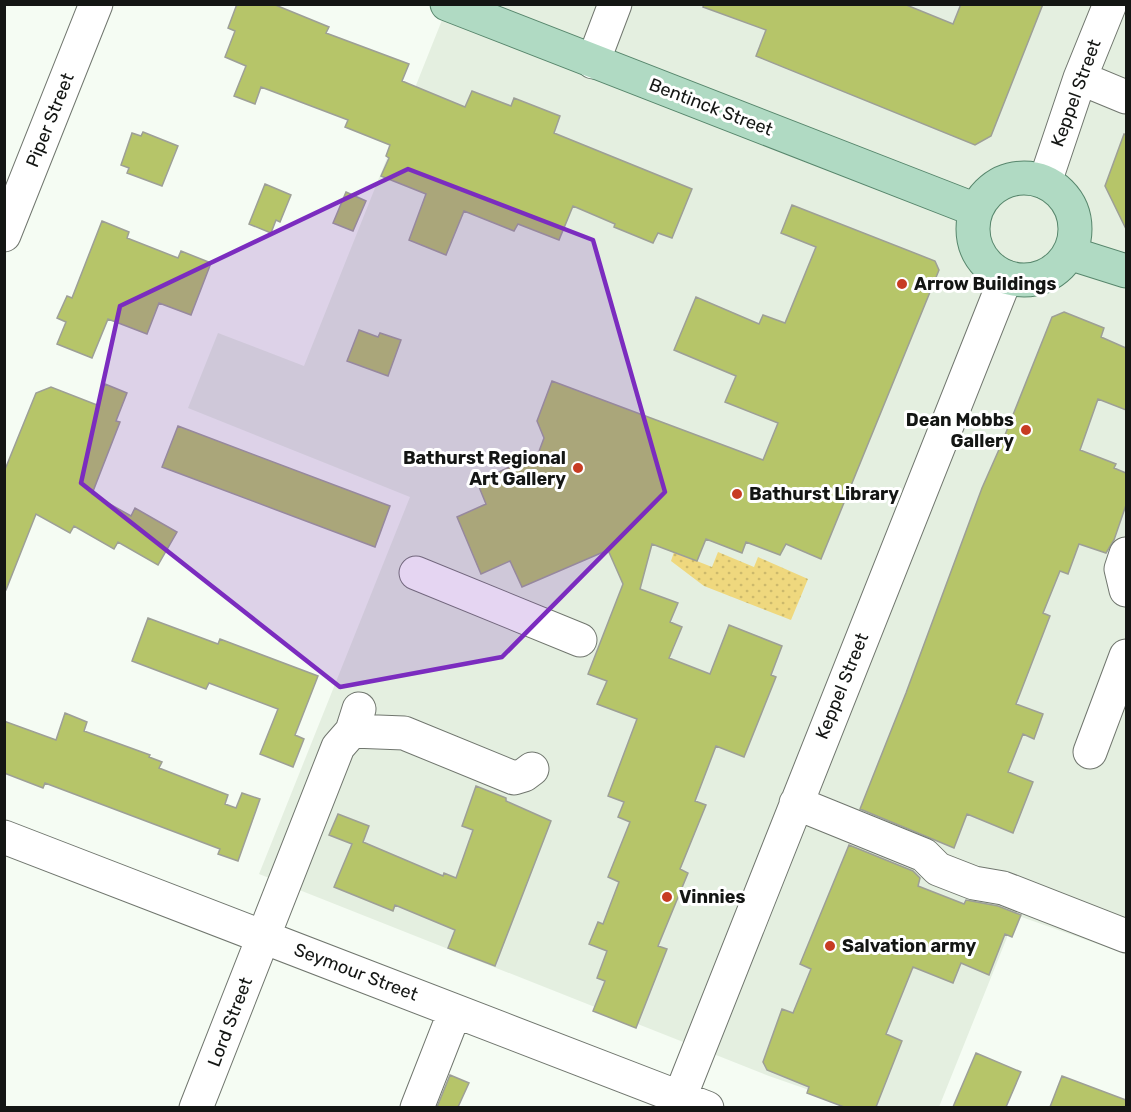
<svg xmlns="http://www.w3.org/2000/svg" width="1131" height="1112" viewBox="0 0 1131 1112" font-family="Rubik,sans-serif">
<defs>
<pattern id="grass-dots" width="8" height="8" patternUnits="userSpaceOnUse" patternTransform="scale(1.5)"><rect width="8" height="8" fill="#efd87e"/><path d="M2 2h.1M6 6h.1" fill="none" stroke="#ccb96c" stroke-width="1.8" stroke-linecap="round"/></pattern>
</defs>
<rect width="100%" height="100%" fill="#f5fcf3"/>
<path fill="#e4efe0" d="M448,5H1126V954L1016,915L939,1107H858L769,1076L259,874L410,497L188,408L218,333L304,366Z"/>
<path fill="url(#grass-dots)" d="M674,552L712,567L718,552L754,567L758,557L808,579L791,620L704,586L671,561Z"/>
<path fill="#b6c569" stroke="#9d9f96" stroke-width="1.5" d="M237,4H273L329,27L326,33L409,64L402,81L465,107L472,91L511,106L514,98L560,116L554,133L692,189L672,238L658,233L653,243L614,227L615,224L573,206L559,240L518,224L514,231L464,211L446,255L409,240L426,194L381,176L389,158L386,156L390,145L345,127L348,120L261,87L255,104L234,96L246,66L225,57L235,31L228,28Z
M704,4H904L953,24L961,4H1043L991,136L975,145L756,56L766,30L703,7Z
M143,132L178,146L162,186L127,173L129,168L121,165L132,133L141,136Z
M1124,134L1126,135V229L1105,186Z
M265,184L291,195L280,222L276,220L271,233L249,224Z
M346,192L366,201L353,231L333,223Z
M792,205L935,261L939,270L821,559L786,544L780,555L746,542L742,553L706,539L697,561L652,544L640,589L678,603L670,622L682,627L669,658L710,674L729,625L782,646L771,675L776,677L744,757L716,746L695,801L706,805L680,869L688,873L658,946L667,949L636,1028L593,1011L605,981L597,978L607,951L589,944L598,922L603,924L619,882L608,877L630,822L618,817L624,802L608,796L637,719L597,704L607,681L588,674L623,584L608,550L522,587L510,561L481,574L457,517L486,504L477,482L538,454L544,438L537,421L552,381L763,460L778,423L725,402L736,376L674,350L696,297L759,324L763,315L785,323L816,247L781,233Z
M102,221L129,232L127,238L178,258L181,251L211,263L191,315L159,303L147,334L108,319L92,358L57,344L66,322L57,318L67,296L72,298Z
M1064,312L1104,328L1101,337L1126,348V410L1098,399L1080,450L1116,464L1114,468L1126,473V505L1114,540L1106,553L1079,544L1068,574L1060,571L1043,613L1050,616L1016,704L1043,714L1034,739L1023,734L1008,772L1033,782L1013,833L967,814L954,848L860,809L906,693L982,488L1001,445L1052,317Z
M359,330L378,337L380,333L401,340L388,376L347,361Z
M105,384L127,393L116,421L120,422L92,494L131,516L135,508L177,532L158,565L118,542L114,549L74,526L70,533L36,514L6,590H4V472L36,393L51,387L97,405Z
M178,426L390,506L375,547L162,467Z
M148,618L218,644L220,639L318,676L295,735L304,739L293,767L260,754L278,709L209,683L206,689L132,661Z
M65,713L87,722L84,731L150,755L149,757L162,762L159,768L228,795L225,804L236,808L242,793L260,799L238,861L218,854L220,849L45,783L43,788L4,773V721L56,740Z
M476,786L506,798V801L551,821L495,966L448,948L455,930L395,905L393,911L334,887L352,844L329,835L338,814L369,826L363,842L443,876L444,873L456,878L473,830L462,826Z
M849,845L913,871L920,878L918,886L964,904L966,900L998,906L1021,915L1012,937L1005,934L989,975L961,963L953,983L913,967L886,1034L902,1041L876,1107H844L807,1093L809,1087L767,1070L763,1062L782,1009L793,1013L811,969L800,964Z
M976,1053L1021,1072L1006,1107H953Z
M450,1075L469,1083L458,1107H437Z
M1062,1076L1126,1100V1107H1050Z"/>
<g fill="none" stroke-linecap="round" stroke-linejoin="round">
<g stroke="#70766e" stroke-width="35">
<path id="minor" d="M593,62L615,4
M1080,78L1126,97
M1045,182L1080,78L1110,4
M4,235L96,4
M1126,554L1121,569L1126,590
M416,573L580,640
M352,731L404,733L514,778L524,775L532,769
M1090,752L1126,656
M796,803L924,855L938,869L974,883L1003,888L1126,936
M4,837L707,1108
M196,1108L338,747L352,731L359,709
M417,1108L455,1011
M677,1108L680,1097L1006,277"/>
</g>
<g stroke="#57866c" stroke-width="35">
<path id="major" d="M447,4L976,210
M973 229a51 51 0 1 1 102 0a51 51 0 1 1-102 0Z
M1069,253L1126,271"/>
</g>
<use href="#minor" stroke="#fff" stroke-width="33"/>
<use href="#major" stroke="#b0dac3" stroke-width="33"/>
</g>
<path fill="#7b2cbf" fill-opacity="0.2" stroke="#7b2cbf" stroke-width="4.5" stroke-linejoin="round" d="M408,169L593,240L665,492L502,657L340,687L81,483L120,306Z"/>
<g fill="#c73c23" stroke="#fff" stroke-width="2">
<circle cx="902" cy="284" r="6"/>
<circle cx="1026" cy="430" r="6"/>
<circle cx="578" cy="468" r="6"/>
<circle cx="737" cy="494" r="6"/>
<circle cx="667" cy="897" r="6"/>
<circle cx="830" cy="946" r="6"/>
</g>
<g text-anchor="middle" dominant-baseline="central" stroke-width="6" stroke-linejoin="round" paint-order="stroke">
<g font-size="18" fill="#141614" stroke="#fff">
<text transform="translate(1076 93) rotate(-70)">Keppel Street</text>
<text transform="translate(711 107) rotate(21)">Bentinck Street</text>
<text transform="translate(50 120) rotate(-68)">Piper Street</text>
<text transform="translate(842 686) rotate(-68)">Keppel Street</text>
<text transform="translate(356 972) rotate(21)">Seymour Street</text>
<text transform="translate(230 1022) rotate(-69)">Lord Street</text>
</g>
<g font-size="18" font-weight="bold" fill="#141614" stroke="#fff" text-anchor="start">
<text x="914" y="284">Arrow Buildings</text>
<text x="1014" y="420" text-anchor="end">Dean Mobbs<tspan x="1014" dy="21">Gallery</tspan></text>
<text x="566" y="458" text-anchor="end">Bathurst Regional<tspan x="566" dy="21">Art Gallery</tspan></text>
<text x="749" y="494">Bathurst Library</text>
<text x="679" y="897">Vinnies</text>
<text x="842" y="946">Salvation army</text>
</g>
</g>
<rect width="1131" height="1112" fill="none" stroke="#141614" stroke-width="12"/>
</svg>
